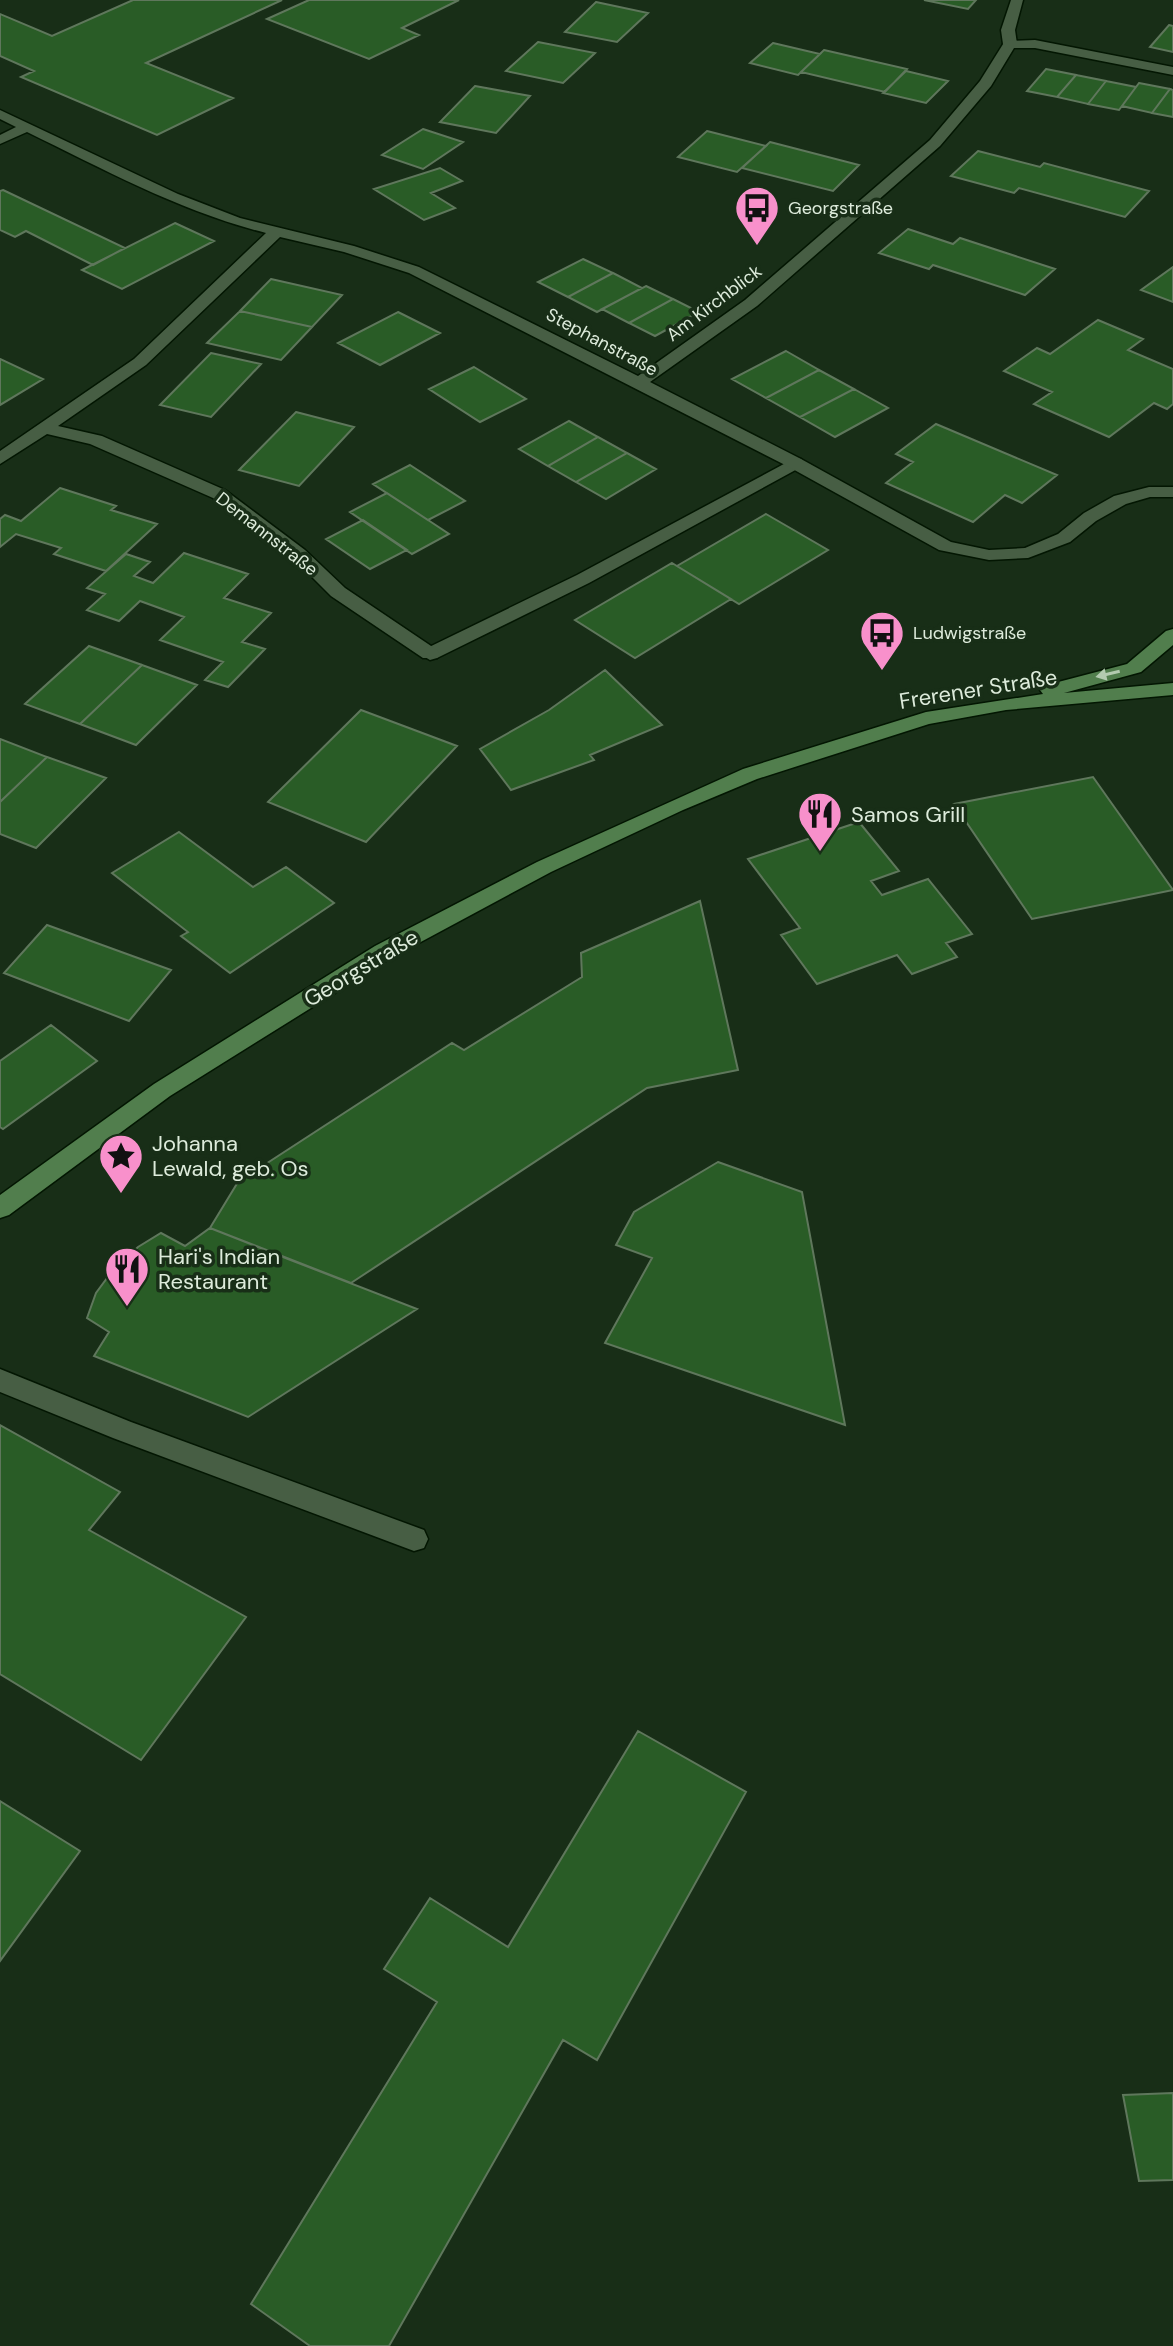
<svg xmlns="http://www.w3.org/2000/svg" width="1173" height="2346" viewBox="0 0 1173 2346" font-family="'DM Sans',sans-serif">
<rect width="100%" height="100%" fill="#182e17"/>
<path fill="#295c26" stroke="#5f775c" stroke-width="2" d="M133,0H282L146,63L233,98L157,135L21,77L34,71L0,56V14L52,36Z
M309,0H459L402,28L419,35L369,59L267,19Z
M924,0H976L968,9Z
M596,2L648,13L617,42L565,32Z
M1169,25L1173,26V52L1150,47Z
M538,42L595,53L563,83L506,71Z
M773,43L820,54L798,75L750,63Z
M824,50L907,69L885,92L801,72Z
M1046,69L1076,75L1057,97L1027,91Z
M906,71L948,81L926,103L883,93Z
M1076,75L1106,81L1088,104L1057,97Z
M1106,81L1136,87L1119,110L1088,104Z
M1139,83L1170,89L1152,113L1122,106Z
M475,86L530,96L496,133L440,122Z
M1170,89L1173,90V117L1152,113Z
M423,129L463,142L423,169L382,155Z
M707,131L766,146L737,172L678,157Z
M770,142L859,165L833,191L742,168Z
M978,151L1040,167L1044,163L1149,191L1125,217L1019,188L1014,193L951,176Z
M440,168L462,181L431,193L455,208L424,220L374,189Z
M3,190L125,248L93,265L26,231L15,237L0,230V191Z
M175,223L214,241L122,289L82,270Z
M908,229L953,244L960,238L1055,269L1025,295L933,265L929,269L879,253Z
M583,259L613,273L568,297L538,282Z
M1173,267V302L1141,290Z
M613,273L642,288L597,312L568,297Z
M271,279L342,295L312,327L240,311Z
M646,286L673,299L629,323L602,309Z
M673,299L699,312L655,336L629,323Z
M240,311L312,327L281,360L207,343Z
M398,312L440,333L380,365L338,343Z
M1098,320L1143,339L1128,350L1173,369V404L1167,409L1154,403L1109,437L1034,404L1052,392L1004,371L1037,348L1050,354Z
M786,351L819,370L766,398L732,379Z
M211,353L261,364L211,417L160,405Z
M0,359L43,379L0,405Z
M474,367L526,399L480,422L429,389Z
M819,370L854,389L800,417L766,398Z
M854,389L888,408L835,437L800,417Z
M296,412L354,427L299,486L239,470Z
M569,421L598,437L548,466L519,449Z
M936,424L1057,475L1022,503L1005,495L973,522L886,483L913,462L896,454Z
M598,437L627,453L576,482L548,466Z
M627,453L656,469L606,499L576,482Z
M410,465L465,501L428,520L373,484Z
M60,488L116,506L111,510L157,524L106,571L54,554L61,548L16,534L0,547V519L5,515L21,521Z
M387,493L428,520L449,534L412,554L350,512Z
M766,514L828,550L739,604L677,566Z
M363,520L407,550L370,569L326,539Z
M184,553L248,574L224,598L271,613L242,642L265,649L228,687L205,680L223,662L160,640L184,617L140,601L119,621L87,610L105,594L87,588L126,554L150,562L134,576L153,583Z
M672,563L731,599L635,658L575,620Z
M89,646L142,665L80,724L25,704Z
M142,665L197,685L136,745L80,724Z
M605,670L662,725L590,755L594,760L511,790L480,749L549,710Z
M361,710L457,746L366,842L268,802Z
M0,739L47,757L0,802Z
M47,757L106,778L36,848L0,834V802Z
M1093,777L1173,890L1032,919L954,804Z
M859,822L899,871L871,881L882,895L928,879L972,934L946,943L957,957L912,974L897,955L817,984L781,935L800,928L748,859Z
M179,832L253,887L286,867L334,903L230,973L181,936L188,932L112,873Z
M700,901L738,1070L647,1088L351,1283L210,1228L238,1182L452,1043L464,1050L582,977L581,953Z
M47,925L171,970L129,1021L4,973Z
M51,1025L97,1061L3,1129L0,1127V1061Z
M718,1162L802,1192L845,1425L605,1343L652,1258L616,1245L634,1212Z
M210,1228L288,1259L417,1309L248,1417L94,1356L109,1332L87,1318L96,1293L113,1270L138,1247L161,1233L185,1246Z
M0,1425L120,1492L89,1530L246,1617L141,1760L0,1674Z
M638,1731L746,1792L597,2060L563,2040L389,2346H310L251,2304L437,2002L384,1969L430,1898L508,1947Z
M0,1801L80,1851L0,1961Z
M1173,2093V2180L1139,2181L1123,2095Z"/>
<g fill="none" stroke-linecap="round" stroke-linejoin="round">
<g stroke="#031602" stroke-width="3">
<path id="lane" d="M1011,0H1023L1015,30L1017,44L1010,48L1003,44L1001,30Z
M795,458L801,459L804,463L801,467L589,583L437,658L430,660L420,654L423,650L577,575Z
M0,1369L131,1422L424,1530L428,1539L424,1548L414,1551L113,1438L0,1392Z"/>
</g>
<g stroke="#031602" stroke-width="3">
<path id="street" d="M1035,40L1173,67V75L1035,48H1014L991,86L940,146L757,306L650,382L801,459L951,542L989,550L1025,548L1058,534L1084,513L1114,496L1149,487H1173V497H1150L1126,504L1096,521L1070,542L1028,558L989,560L939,550L789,467L409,273L344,252L280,237L146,365L58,426L102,436L225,490L305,550L345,588L437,650L440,654L437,658H423L331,596L293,558L213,498L90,444L47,434L0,464V451L134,359L266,233C182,212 105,170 27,132L0,144V135L16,127L0,119V110L178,194L240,218L354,246L419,267L638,376L745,300L930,140L980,81L1005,41Z"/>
</g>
<g stroke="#031602" stroke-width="3">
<path id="secondary" d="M1173,629V645L1141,672L1064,693L1173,683V695L1006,710L929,724L757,779L683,810L551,872L391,958L170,1096L9,1215L0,1218V1195L154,1084L375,946L537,862L743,769L926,712L1043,694L1040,690L1043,686L1127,664L1166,631Z"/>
</g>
<use href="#lane" fill="#475e44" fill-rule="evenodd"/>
<use href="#street" fill="#475e44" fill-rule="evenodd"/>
<use href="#secondary" fill="#517e4d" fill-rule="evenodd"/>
</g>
<defs><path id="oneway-solid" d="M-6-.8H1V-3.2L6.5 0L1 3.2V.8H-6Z" transform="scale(2)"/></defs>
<use fill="#b3cab0" href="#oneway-solid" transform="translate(1108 674) rotate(167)"/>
<defs>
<g id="bus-pin" transform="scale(2.3)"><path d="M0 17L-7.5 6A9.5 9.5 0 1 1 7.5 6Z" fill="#f890cb" stroke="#182e17"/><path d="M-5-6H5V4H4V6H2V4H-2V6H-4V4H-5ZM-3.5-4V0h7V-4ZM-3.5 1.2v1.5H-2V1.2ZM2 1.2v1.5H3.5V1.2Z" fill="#111"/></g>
<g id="restaurant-pin" transform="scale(2.3)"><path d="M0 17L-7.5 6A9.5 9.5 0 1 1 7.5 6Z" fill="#f890cb" stroke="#182e17"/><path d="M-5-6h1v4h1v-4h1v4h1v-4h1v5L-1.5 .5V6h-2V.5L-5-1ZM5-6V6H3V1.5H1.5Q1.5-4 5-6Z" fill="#111"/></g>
<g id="sight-pin" transform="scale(2.3)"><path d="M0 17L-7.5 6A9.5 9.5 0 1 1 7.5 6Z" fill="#f890cb" stroke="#182e17"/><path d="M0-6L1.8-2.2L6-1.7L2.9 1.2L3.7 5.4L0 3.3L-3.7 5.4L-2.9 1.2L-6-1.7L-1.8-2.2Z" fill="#111"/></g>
</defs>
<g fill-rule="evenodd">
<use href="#bus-pin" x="757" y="208"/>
<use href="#bus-pin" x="882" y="633"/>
<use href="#restaurant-pin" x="820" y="814"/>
<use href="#sight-pin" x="121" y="1156"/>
<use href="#restaurant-pin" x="127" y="1269"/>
</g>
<g text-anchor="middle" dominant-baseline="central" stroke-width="7" stroke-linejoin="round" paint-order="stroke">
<g font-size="18" fill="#ddebdb" stroke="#182e17" text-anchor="start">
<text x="788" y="208">Georgstraße</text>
<text x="913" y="633">Ludwigstraße</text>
</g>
<g font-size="18" fill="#ddebdb" stroke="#182e17">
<text transform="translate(714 303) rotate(-37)">Am Kirchblick</text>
<text transform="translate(602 342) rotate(28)">Stephanstraße</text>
<text transform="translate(267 534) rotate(38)">Demannstraße</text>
</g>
<g font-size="22" fill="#ddebdb" stroke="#182e17">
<text transform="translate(978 689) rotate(-9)">Frerener Straße</text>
<text transform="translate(361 968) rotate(-31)">Georgstraße</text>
</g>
<g font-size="22" fill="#ddebdb" stroke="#182e17" text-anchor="start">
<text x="851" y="814">Samos Grill</text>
<text x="152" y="1143">Johanna<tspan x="152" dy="25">Lewald, geb. Os</tspan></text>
<text x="158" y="1256">Hari's Indian<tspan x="158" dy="25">Restaurant</tspan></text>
</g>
</g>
</svg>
